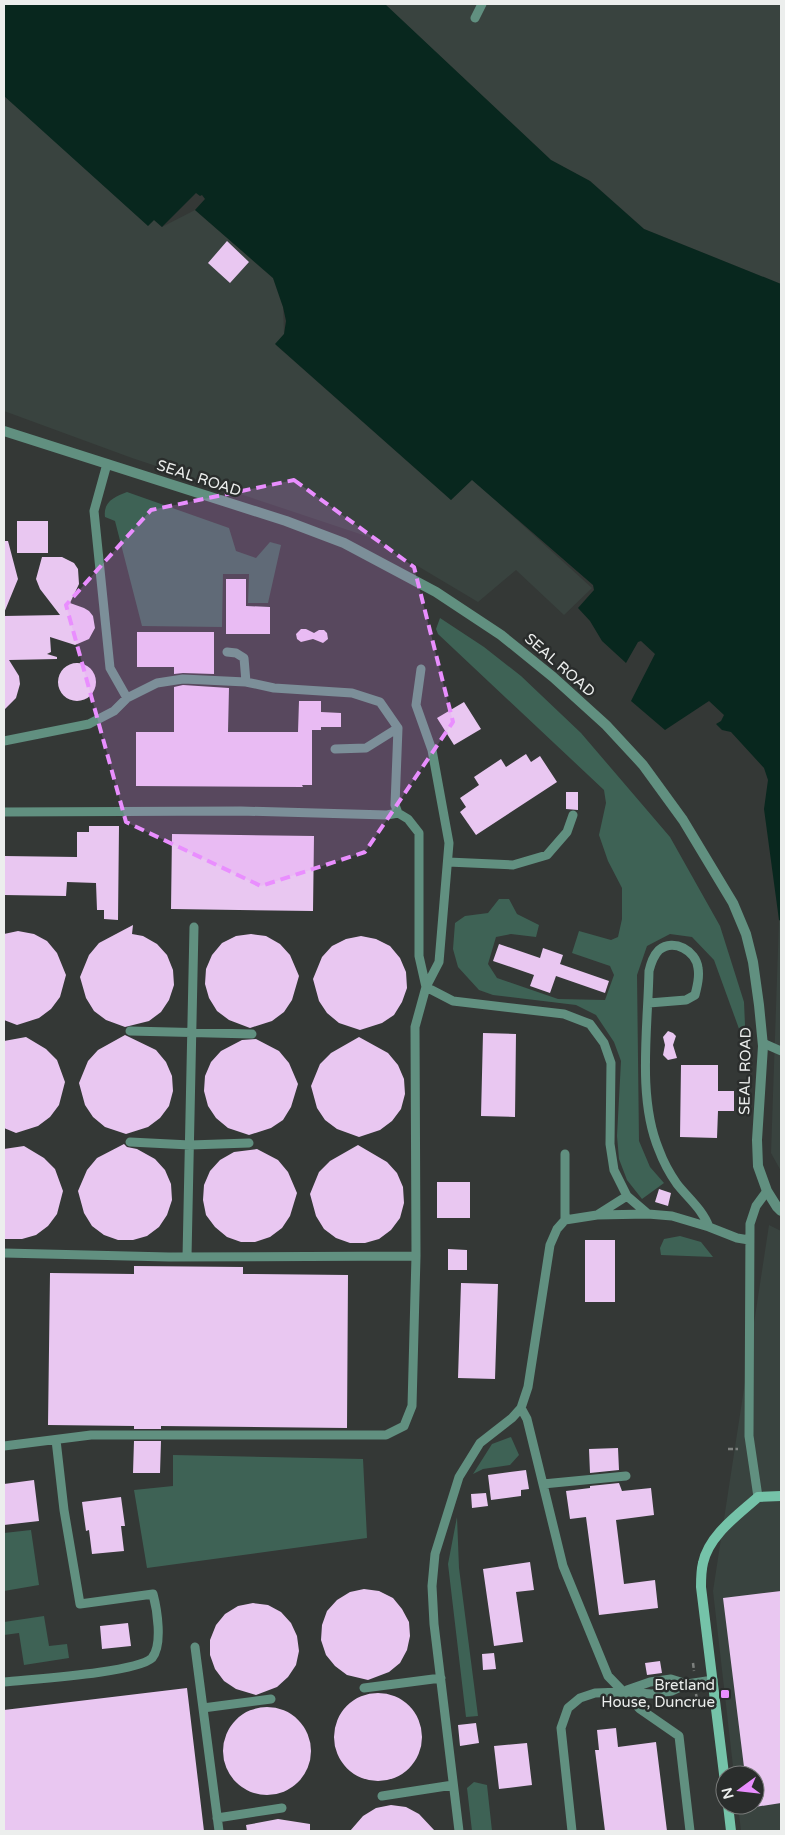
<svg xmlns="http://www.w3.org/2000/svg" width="785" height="1835" viewBox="0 0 785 1835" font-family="'Varela Round',sans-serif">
<rect width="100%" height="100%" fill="#343836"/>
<path fill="#39433f" d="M384,4H781V284L644,229L590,181L551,160Z
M4,95L148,225L154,220L162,227L195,210L273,278L283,307L284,334L276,345L451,500L472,479L592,588L564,615L516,570L478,602L369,537L132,458L4,411Z
M779,920L781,921V1171L771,1153Z
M769,1225L781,1231V1831H741L738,1805H755V1775H734L713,1591Z"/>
<path fill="#3e6255" d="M127,492L229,528L236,551L256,558L270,542L281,545L268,603H248L249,574H223L222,627L142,626L115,521L105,517C103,501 115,497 127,492Z
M440,618L484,647L521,676L581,733L670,837L720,926L744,1002L746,1048L714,960L692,937L670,934L647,946L637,975L639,1141L650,1167L664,1183L642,1199L627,1180L619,1159L617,1136L621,1061L614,1042L596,1015L576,1005L493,995L479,990L458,967L453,949L455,923L465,916L488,913L499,899H509L517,914L539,925L536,937L511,934L496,937L488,964L497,978L558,999L605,1000L614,975L610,966L572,953L579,931L611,940L618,937L622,919V888L608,861L599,835L606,803L604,790L438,634L436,629Z
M680,1236L701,1242L713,1257L661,1255L660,1248L664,1239Z
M511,1437L519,1455L510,1465L483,1469L473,1474L492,1444Z
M173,1455L363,1459L367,1538L147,1568L134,1490L173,1486Z
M457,1517L459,1568L478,1716L466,1717L448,1564Z
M31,1530L39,1585L4,1591V1533Z
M44,1616L49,1646L67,1644L69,1658L24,1665L19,1633L4,1635V1622Z
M474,1782L487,1785L492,1831H472L467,1788Z"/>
<path fill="#08271e" d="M4,4H385L551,160L590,181L644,229L781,284V921L779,920L764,809L768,780L764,768L731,732L722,730L716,724L721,721L724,715L709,701L665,730L631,701L655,654L641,641L638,642L626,663L602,641L590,621L578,608L594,590L593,585L472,480L451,500L275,344L284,334L286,321L283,307L273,278L195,210L205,199L202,195L200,196L196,193L162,227L154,220L148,226L4,96Z"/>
<path fill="#e9c7f1" d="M227,241L249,262L230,283L208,263Z
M17,521H48V553H17Z
M4,541H8L18,579L4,613Z
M42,557H62L74,563L78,569L79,584L70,603L84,608L89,611L93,616L95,628L89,639L75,645L50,637L51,652L47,654L57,657V659L9,660L19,676L20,684L16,698L4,710V616L60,615L40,589L36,579Z
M226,579H246V606L270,607V634H226Z
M301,629H306L314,633L319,630H324L327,633L328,639L323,643L313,639L301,642L297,639L296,634Z
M137,632H214V674L183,673L174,674V667H137Z
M58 682a19 19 0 1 1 38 0a19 19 0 1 1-38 0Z
M183,685L229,688L228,732H298L299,701H321V712L341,713V727H321V730H312V785H302L303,787L136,786V732H174V687Z
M464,702L481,729L454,745L437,718Z
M526,754L531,762L540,756L557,782L476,835L460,812L466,807L460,798L479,785L474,777L501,759L506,767Z
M566,792H578V810L566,809Z
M89,826H119L118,920L104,919V910H97L96,883L67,882L66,896L4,895V856L77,857V832H89Z
M172,834L314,836L313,911L171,909Z
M133,925L132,934L143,936L157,944L167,955L173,970L174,985L169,1000L161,1012L149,1021L125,1027L106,1020L94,1011L86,998L80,977L89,955L99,943Z
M18,931L34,934L47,941L57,953L66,975L60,997L51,1009L39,1018L17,1025L4,1020V934Z
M251,934L266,936L280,944L290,955L299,976L292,1000L284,1012L272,1021L250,1028L229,1020L217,1011L209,998L205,984L206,969L212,955L222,943L236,936Z
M361,936L376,939L390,946L400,958L406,972L407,988L402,1002L394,1015L382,1023L360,1030L339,1023L327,1013L319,1001L313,979L322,957L332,946L346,939Z
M499,944L540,958L543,948L563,955L560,964L609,981L605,993L556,976L550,993L530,986L534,975L493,961Z
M668,1031L673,1033L676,1036L673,1045L677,1058L668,1060L663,1055L665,1045L663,1037Z
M483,1033L516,1034L515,1117L481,1116Z
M125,1035L156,1050L166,1062L172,1076L173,1091L169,1106L160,1118L148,1127L126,1134L105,1127L93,1117L85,1105L79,1083L88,1061L98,1050Z
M26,1037L46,1049L57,1060L65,1082L59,1105L50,1117L38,1126L16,1133L4,1128V1041Z
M359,1037L388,1053L398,1065L404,1079L405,1094L401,1109L392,1121L380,1130L359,1137L337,1129L325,1120L317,1108L311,1086L320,1064L331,1053Z
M256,1039L279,1051L289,1063L298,1084L291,1107L283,1120L271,1128L249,1135L228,1128L216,1118L208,1106L204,1091L205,1076L211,1062L221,1051L242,1040Z
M681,1065H718V1091H734V1111H718L717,1138L680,1137Z
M124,1144L127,1147L137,1149L155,1159L165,1170L171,1184L172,1200L167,1215L159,1227L147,1236L133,1240H118L104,1235L92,1226L84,1213L78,1191L87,1170L97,1158Z
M358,1145L387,1162L397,1173L403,1187L404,1203L400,1218L391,1230L379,1239L365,1243H350L336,1238L324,1229L316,1216L310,1194L319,1172L330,1161Z
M24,1146L44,1158L55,1169L63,1191L57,1214L48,1226L36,1235L22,1239H4V1149Z
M257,1149L278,1160L288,1172L297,1193L290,1216L282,1228L270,1237L255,1242H241L227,1237L215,1227L206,1215L203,1200L204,1185L210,1171L220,1160L234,1152Z
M437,1182H470V1218H437Z
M659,1189L671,1193L668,1206L655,1202Z
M585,1240H615V1302H585Z
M448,1249L467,1250V1270H448Z
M134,1266L243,1267V1274L348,1275L347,1428L161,1426V1429H134V1426L48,1425L50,1273L134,1274Z
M461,1283L498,1284L495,1379L458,1378Z
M134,1441H161L160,1473H133Z
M618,1448L619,1470L590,1473L589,1449Z
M526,1470L529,1489L521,1490V1496L491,1500L488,1475Z
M34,1480L39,1521L4,1525V1484Z
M619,1483L622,1491L651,1488L654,1515L616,1520L624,1584L655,1580L658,1608L599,1615L586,1517L570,1519L566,1491L590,1488V1486Z
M486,1493L488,1506L472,1508L471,1494Z
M121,1497L125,1526H121L124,1551L92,1554L89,1530L86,1531L82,1502Z
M530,1562L534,1590L516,1592L523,1642L494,1646L483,1569Z
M364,1589L379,1591L393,1598L402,1609L409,1622L410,1636L407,1650L400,1663L389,1672L368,1680L347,1675L335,1666L326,1655L321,1640L322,1625L327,1611L337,1600L350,1592Z
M781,1591V1803L755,1807V1775H745L723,1598Z
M253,1603L268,1605L281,1612L291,1623L297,1636L299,1651L296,1665L288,1677L277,1687L256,1695L236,1689L224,1681L215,1669L210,1655V1640L216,1625L225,1614L238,1606Z
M128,1623L131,1646L102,1649L100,1626Z
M494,1653L496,1669L483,1670L482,1654Z
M660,1661L662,1673L647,1675L645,1663Z
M187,1688L204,1831H4V1710Z
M334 1737a44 44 0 1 1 88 0a44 44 0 1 1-88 0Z
M223 1751a44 44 0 1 1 88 0a44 44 0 1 1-88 0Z
M476,1723L479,1743L460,1746L458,1725Z
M616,1728L618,1747L656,1742L667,1831H605L595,1750H599L597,1730Z
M527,1743L532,1785L499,1789L494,1746Z
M391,1805L406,1807L419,1814L435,1831H350L363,1816L376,1808Z
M278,1819L310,1824V1831H247L246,1825Z"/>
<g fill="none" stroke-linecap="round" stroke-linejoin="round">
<path stroke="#7d807e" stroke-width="2.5" stroke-dasharray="5 2.5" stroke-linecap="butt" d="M728,1449H738
M693,1663L694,1671
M696,1694L698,1707"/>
<path stroke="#619080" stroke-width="9" d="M475,18L482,4
M107,464L94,511L110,668L127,698
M227,652L236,653L244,658L246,682
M4,741L89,724L114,711L127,698L157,683L183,679L246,682L274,688L352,693L380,702L398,728L395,805L398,813L408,819L419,833V956L426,987L453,1001L564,1014L590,1024L604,1043L611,1063L610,1144L614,1170L627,1196L648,1214L672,1216L709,1227L737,1238L749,1240
M335,749L366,748L398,728
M4,812L241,811L387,815L398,813
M448,862L513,865L547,855L567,832L573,815
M649,1003L686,1000L695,995C697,986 700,978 698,968C696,951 674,938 659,950C653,956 651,963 649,971C648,1027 637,1098 659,1150C663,1161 670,1174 677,1184C688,1198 703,1210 709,1227
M130,1031L252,1034
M763,1043L781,1051
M130,1142L190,1145L249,1143
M597,1215L627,1196
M565,1220V1154
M4,1253L169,1257L416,1256
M187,1257L194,927
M521,1408L527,1419L563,1566L608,1676L640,1709L679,1736L690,1831
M4,1446L91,1435H386L404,1426L412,1406L416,1256L415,1027L426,987L439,962L449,843L432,750L416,705L421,669
M543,1484L626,1476
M758,1497L749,1436L750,1224L756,1206L767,1191
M195,1647L219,1831
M4,1682C30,1679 136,1673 152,1658C163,1645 157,1609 153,1594L80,1604L64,1510L56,1440
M364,1688L441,1678
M627,1690L650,1682L671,1679L687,1684
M203,1708L271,1699
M382,1796L453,1785
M217,1818L282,1808
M459,1831L434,1624L432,1586L435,1554L459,1477L480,1443L512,1418L521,1408L528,1387L550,1245L557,1229L565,1220L597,1215L648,1214
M572,1831L561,1728L568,1708L580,1698L595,1693L622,1692L652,1694L672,1691L687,1684L713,1680"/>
<path stroke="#619080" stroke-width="10" d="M4,431L286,521L344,543L436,592L501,635L553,677L606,725L643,765L683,820L733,903L746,934L753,962L759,1005L763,1046L757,1140L758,1166L767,1191L777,1207L781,1211"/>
<path stroke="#75c3a9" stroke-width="10" d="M725,1782L701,1587C701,1579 701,1571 703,1563C709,1535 738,1515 758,1497L781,1496
M728,1805L731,1831"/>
</g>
<path fill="#e98efe" fill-opacity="0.2" stroke="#e98efe" stroke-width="4" stroke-dasharray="10 6" stroke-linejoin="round" d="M294,480L414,567L453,722L365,852L261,886L126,822L66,605L151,510Z"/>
<rect fill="#e98efe" stroke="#2a2d2c" stroke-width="2" x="720" y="1689" width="10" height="10" rx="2.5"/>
<g text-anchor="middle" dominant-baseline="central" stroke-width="5" stroke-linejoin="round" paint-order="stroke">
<g font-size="15" fill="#eceeed" stroke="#2a2d2c">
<text transform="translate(199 478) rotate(18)">SEAL ROAD</text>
<text transform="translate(560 665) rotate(41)">SEAL ROAD</text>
<text transform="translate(745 1071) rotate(-89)">SEAL ROAD</text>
</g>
<g font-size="15" fill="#eceeed" stroke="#2a2d2c" text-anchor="end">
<text x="715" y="1685">Bretland<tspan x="715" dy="17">House, Duncrue</tspan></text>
</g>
</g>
<rect width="785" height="1835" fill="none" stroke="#eceeed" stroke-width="10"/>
<g transform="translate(740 1790) rotate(255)"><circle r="24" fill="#2a2d2c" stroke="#787a79"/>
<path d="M0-4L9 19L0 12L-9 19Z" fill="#e98efe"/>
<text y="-8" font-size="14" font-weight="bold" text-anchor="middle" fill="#eceeed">N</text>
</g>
</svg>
